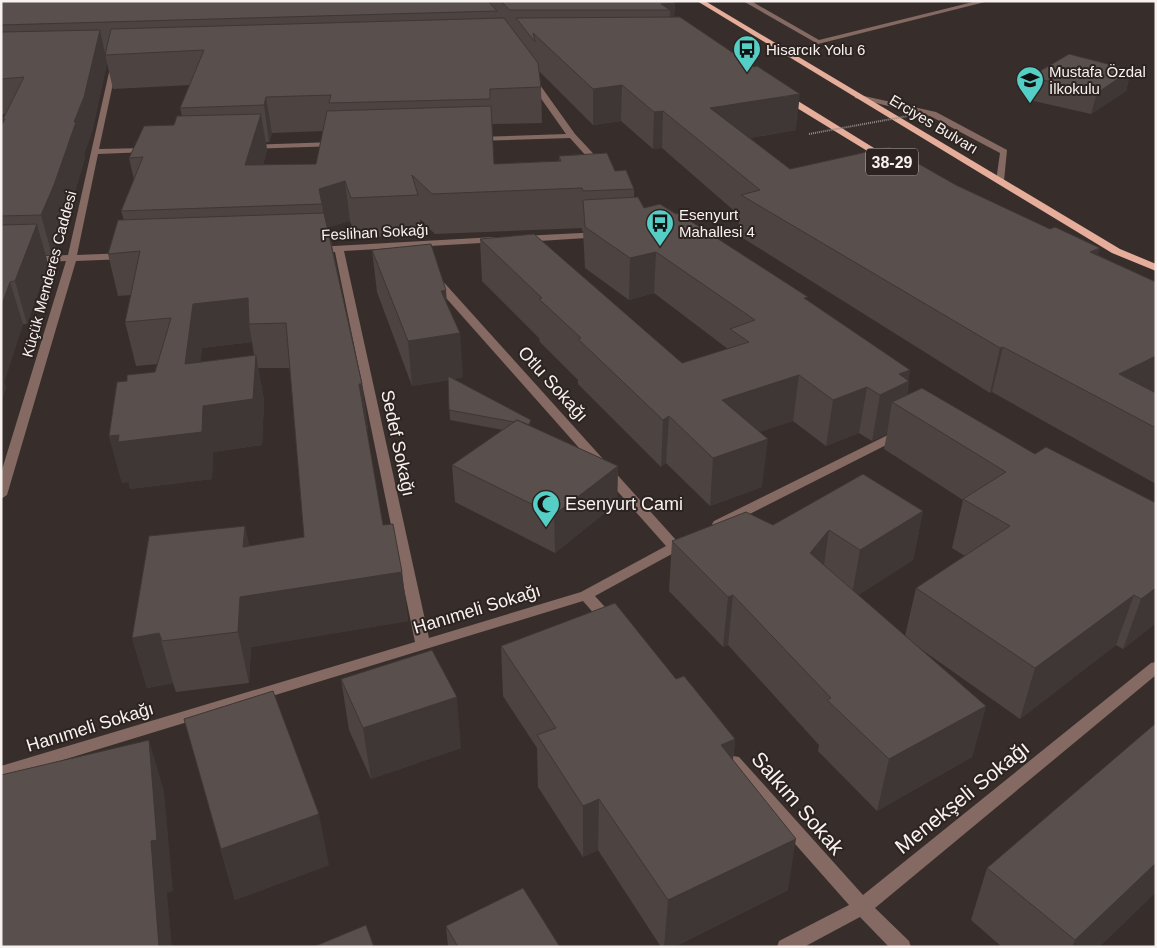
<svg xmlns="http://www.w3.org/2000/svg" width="1157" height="948" viewBox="0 0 1157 948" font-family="Arial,sans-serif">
<rect width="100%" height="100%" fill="#372e2b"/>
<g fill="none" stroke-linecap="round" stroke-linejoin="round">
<path fill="#846a62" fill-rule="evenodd" d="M743,1H751L819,40L977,1H989L818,44Z
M112,59L118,60L99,149L148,148L152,150L148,152L98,154L77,255L126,253L131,256L126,259L76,261L7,495L1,499V473L66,261L1,264V258L68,255Z
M529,78H535L575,134L603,164V168H597L570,138L474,141L473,139L477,137L566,134L528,80Z
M855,94L936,112L1007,150L1004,181L1000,184L996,181L1000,153L930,116L855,98Z
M335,142L339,144L338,146L250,149L246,147L250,145Z
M600,232L603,233V237L523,242L518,239L523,236Z
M495,237L500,240L498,242L344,251L429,638L581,592L666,546L431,281V277H439L676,540L685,537L690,538L692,541L690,544L595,596L614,617L616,621L614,625H604L583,601L1,779V766L415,642L335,252L316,253L311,250L316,247Z
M900,429L906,433L904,436L724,527H714L712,524L714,521Z
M1156,662V675L875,908L909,941L911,947H889L860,917L804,947H777L779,941L849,905L727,767L725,762L727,757L733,756L739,757L863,895L1151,663Z"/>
<path fill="#e6ad9b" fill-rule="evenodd" d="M697,1H705L1120,249L1156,264V271L1112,253Z
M779,93H785L895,161L890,164L887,163L779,97Z"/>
<path stroke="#938c89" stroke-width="2" stroke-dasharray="1 1" stroke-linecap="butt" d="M809,134L908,116"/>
</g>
<path fill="#4d4441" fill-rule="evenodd" d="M1,1H672L675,3L674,17L796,130L750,138L790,169L956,185L1098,255L1156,282V484L992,392L990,393L738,235L739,215L662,148L653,149L621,121L593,125L539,71L541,87L542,123L492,124L494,164L559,161V156L615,171L634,189V197L644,208L808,301L910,370L908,380L909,381L907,395L1035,454L1046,447L1156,623L1123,649L1116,645L1020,719L918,647L986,706L972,757L877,811L818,751L819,745L728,645L723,647L669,591L672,541L773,525L923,511L913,560L858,595L905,636L916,588L965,556L952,548L963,500L884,449L887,434L872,441L859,433L826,446L793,421L759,432L762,487L710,506L666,463L661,467L578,384V380L540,342L539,338L482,281L480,239L682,363L728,349L654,293L629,300L585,268L583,231H582V228L435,234L420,219L421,235L356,238L350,221L328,227L362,384L368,430H366L383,525L402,572L408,621L251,647L249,683L176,692L173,683L147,688L132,638L245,526L249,546L304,537L290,368H258L264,400L262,445L213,452L212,479L130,489L129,482L122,483L109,436L127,381L155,372L158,364L136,366L125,322L131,295L118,296L108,254L124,220L121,211L134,180L129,158L174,125L182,116L180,108L190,85L113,89L107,63L92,132L84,154L85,158L65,224L52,255H46L48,264L27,324H23L4,382L6,387L1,403V126L4,122L3,119L5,114H1ZM323,131L316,164L263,165L267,150L266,142H269L272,133ZM252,342L254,355L200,362L202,348Z
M1131,70L1126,91L1091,114L1025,99L1030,77Z
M372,250L463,377L454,379L531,426L618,466L617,503L555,553L455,502L452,465L503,430L450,420L448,380L412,386L377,292Z
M501,646L676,679L735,739L733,760L788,890L674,947H661L598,850L583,857L538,787L537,748L503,696Z
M341,679L461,748L371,779L349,730Z
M184,719L329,865L235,900Z
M987,868L1156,892L1099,947H1002L971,920Z
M446,926L560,947H448Z"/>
<path fill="#3e3735" d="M675,3L673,34L669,35L670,10L661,4Z
M100,30L107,63L92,132L84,154L85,158L65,224L52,255L41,215L74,122Z
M1131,70L1126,91L1091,114L1097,93Z
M622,85L621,121L593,125V89Z
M800,94L796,130L708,145L710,108Z
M266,97L272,133L269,142L264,105Z
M663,111L662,148L653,149L654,112Z
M261,114L267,150L252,204L245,165Z
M345,181L350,221L326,228L322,204L319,189Z
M37,224L48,264L27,324L15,281Z
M1100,248L1088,289L1090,252Z
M656,252L654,293L629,300L630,258Z
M10,282L23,324L4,382L6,387L1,403V307Z
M446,290L449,333L441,291Z
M248,298L249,324L252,342L202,348L195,409L185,364L193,304Z
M460,333L463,377L412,386L408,341Z
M1003,347L992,392L990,393L1000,348Z
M256,355L264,400L262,445L213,452L212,479L130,489L129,482L122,483L109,436L119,435L203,406Z
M1156,356V393L1119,374Z
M910,370L908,382L909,381L904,409L892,402L887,434L872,441L880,395L899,374Z
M799,375L793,421L718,446L722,400Z
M359,384H362L368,430H364Z
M867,387L859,433L826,446L833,400Z
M669,416L666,463L661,467L663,420Z
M768,439L762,487L710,506L713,458Z
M618,466L617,503L555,553L554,515Z
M923,511L913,560L851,600L860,550Z
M245,526L255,575L402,572L408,621L251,647L249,683L238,632Z
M829,530L822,579L810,553Z
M1156,588V623L1123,649L1141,599Z
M733,595L728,645L723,647L728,597Z
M1134,595L1116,645L1020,719L1035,668Z
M159,633L173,683L147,688L132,638Z
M457,697L461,748L371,779L363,728Z
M986,706L972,757L877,811L889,759Z
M735,739L729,790L721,745Z
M149,740L164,791L173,891L167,893L172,947H159L151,841Z
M599,799L598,850L583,857V806Z
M319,814L329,865L235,900L221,849Z
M796,839L788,890L674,947H664L668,900Z
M1156,863V892L1099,947H1072L1075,940Z"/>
<path fill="#594f4c" stroke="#3e3735" d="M1,1H488L497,11L1,25Z
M501,1H672L675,3L661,4L670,10H510Z
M680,17L754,67L757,66L800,94L710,108L790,169L889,147L956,185L1050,229L1055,227L1100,248L1090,252L1156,282V356L1119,374L1156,393V428L1003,347L1000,348L741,195L760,190L663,111L654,112L622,85L593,89L533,33L535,42L516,18Z
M504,18L538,63L541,87L490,89V99L329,103L331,95L266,97L264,105L180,108L204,50L105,55L111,29Z
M100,30L84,97L74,122H76L54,185L41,215L1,216V126L5,119H3L24,77L1,79V32Z
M1069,54L1131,70L1097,93L1030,77Z
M491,106L494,164L561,161L559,156L607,153L615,171L626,170L634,189L583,191L582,188L432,194L412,175L418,195L351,198L345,181L319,189L322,204L121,211L143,157L129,158L144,126L174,125L177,116L261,114L245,165L316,164L327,111Z
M638,197L644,208L660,204L676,214L678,213L808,297L804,298L910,370L899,374L909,381L880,395L867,387L833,400L799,375L722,400L768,439L713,458L669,416L663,420L578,339L581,338L539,299L542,298L480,239L534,234L682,363L749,342L730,329L755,320L656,252L630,258L585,227L583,200Z
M324,213L362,384H359L383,525L393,524L402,572L240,597L238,632L162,641L159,633L132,638L149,536L245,526L243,547L304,537L286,323L249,324L248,298L193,304L185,364L256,355L253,399L203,406L202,432L118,442L119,435L109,436L117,382L127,381V375L155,372L171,318L125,322L140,251L108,254L118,220Z
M37,224L15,281L10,282L1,307V225Z
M431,244L446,290L441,291L460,333L408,341L372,250Z
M448,376L531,420L529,425L517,420L514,422L449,410Z
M922,388L1035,454L1046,447L1156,503V588L1141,599L1134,595L1035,668L916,588L1010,526L963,499L1006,472L892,402Z
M517,420L618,466L554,515L452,465Z
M863,474L923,511L860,550L829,530L810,553L986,706L889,759L827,700L831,698L733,595L728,597L672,541L746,512L773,525Z
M615,603L676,679L684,676L735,739L721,745L796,839L668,900L599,799L583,806L537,735L556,728L501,646Z
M432,650L457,697L363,728L341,679Z
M273,691L319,814L221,849L184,719Z
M1156,723V863L1075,940L987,868Z
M149,740L157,840L151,841L159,947H1V775Z
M523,888L560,947H458L446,926Z
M366,925L374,947H313Z"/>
<defs>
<g id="bus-pin" transform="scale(1.4375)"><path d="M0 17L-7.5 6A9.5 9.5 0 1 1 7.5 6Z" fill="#55cec5" stroke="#2d2421"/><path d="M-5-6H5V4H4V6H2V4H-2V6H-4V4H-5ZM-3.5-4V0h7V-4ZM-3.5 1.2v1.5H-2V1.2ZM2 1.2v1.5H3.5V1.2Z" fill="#111"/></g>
<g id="school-pin" transform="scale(1.4375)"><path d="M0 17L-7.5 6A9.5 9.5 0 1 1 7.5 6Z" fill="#55cec5" stroke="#2d2421"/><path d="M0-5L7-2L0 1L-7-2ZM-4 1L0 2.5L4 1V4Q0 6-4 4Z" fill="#111"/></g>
<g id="mosque-pin" transform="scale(1.4375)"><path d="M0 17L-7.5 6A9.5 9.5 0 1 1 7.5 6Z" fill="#55cec5" stroke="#2d2421"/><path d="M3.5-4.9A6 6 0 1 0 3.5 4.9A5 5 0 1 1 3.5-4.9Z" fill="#111"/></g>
</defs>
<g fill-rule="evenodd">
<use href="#bus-pin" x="747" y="49"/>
<use href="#school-pin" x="1030" y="80"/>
<use href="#bus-pin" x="660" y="223"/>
<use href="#mosque-pin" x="546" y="504"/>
</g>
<g text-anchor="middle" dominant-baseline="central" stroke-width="4" stroke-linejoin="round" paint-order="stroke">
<g font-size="15" fill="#f7f1ef" stroke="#2d2421" text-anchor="start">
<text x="766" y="49">Hisarcık Yolu 6</text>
<text x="1049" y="71">Mustafa Özdal<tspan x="1049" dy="17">İlkokulu</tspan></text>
<text x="679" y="214">Esenyurt<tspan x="679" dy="17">Mahallesi 4</tspan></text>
</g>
<g font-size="15" fill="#f7f1ef" stroke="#2d2421">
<text transform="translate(934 124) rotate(31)">Erciyes Bulvarı</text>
<text transform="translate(375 232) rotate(-3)">Feslihan Sokağı</text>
<text transform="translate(49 274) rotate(-75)">Küçük Menderes Caddesi</text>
</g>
<rect fill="#2d2421" stroke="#bab4b1" stroke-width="1" x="866" y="148.5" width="52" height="27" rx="4"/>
<g font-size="16" font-weight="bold" fill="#f7f1ef">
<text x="892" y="162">38-29</text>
</g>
<g font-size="18" fill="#f7f1ef" stroke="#2d2421">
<text transform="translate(553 384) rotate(48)">Otlu Sokağı</text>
<text transform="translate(398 443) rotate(78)">Sedef Sokağı</text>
<text transform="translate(477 609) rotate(-17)">Hanımeli Sokağı</text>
<text transform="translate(90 727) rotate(-17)">Hanımeli Sokağı</text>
</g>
<g font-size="18" fill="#f7f1ef" stroke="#2d2421" text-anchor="start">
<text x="565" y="504">Esenyurt Cami</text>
</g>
<g font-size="21" fill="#f7f1ef" stroke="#2d2421">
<text transform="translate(962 797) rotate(-39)">Menekşeli Sokağı</text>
<text transform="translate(798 803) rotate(49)">Salkım Sokak</text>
</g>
</g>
<rect width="1157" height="948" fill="none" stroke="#f7f1ef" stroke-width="5"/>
</svg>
